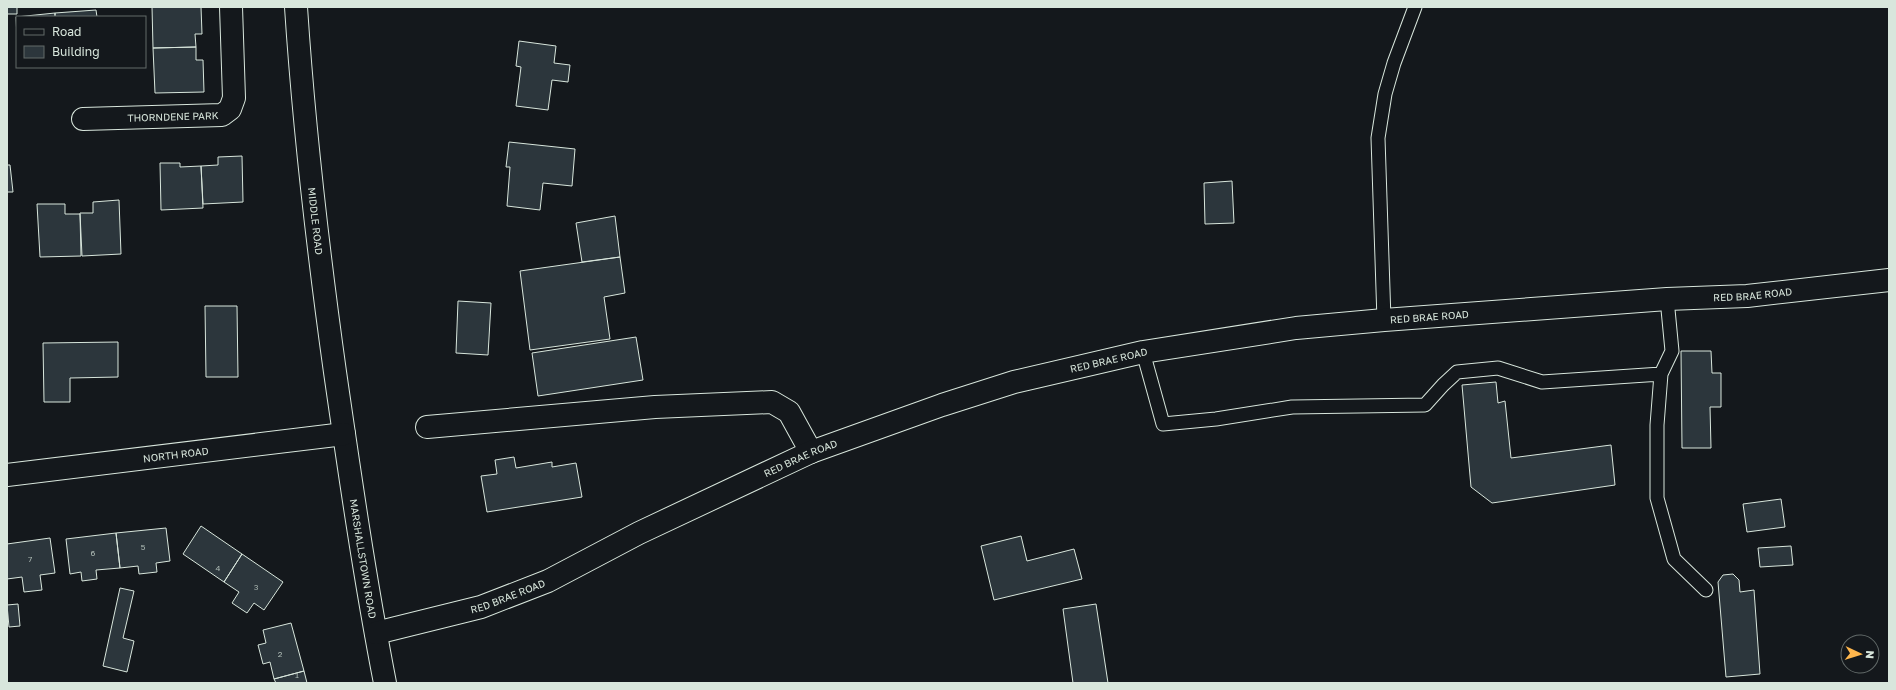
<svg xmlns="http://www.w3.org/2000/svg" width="1896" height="690" viewBox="0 0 1896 690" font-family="'Golos Text',sans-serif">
<rect width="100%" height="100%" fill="#14181c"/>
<path fill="#2c363c" stroke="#d8e6dc" d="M7,7H17V14H7Z
M152,7H201L202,34H195L196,47L153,48Z
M96,10L97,17H55V13Z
M55,13V17H17V38L16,17Z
M519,41L556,46L554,63L570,65L568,82L552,80L548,110L516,106L521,67L516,66Z
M196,47V60H203L204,92L155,93L153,48Z
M509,142L575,149L572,186L543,183L540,210L507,206L510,167H506Z
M242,156L243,202L203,204L201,166L218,165V157Z
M160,163H180V167L201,166L203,208L161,210Z
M7,165H10L13,192H7Z
M1232,181L1234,223L1205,224L1204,183Z
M119,200L121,254L82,256L80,213H93V202Z
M37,204H65V214H80L81,256L40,257Z
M615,216L620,257L582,262L576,223Z
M620,257L625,293L604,297L610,339L530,350L520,271Z
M458,301L491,303L488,355L456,353Z
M205,306H237L238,377H206Z
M636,337L643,380L538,396L532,353Z
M118,342V377L70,378V402H44L43,343Z
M1681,351H1711L1712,373H1721V407H1710L1711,448H1682Z
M1496,382L1498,403L1505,401L1511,458L1611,445L1615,485L1492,503L1471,487L1462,385Z
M514,457L516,468L552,462V467L576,463L582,497L487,512L481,476L497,474L495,460Z
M1781,499L1785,527L1747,532L1743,504Z
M201,526L242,554L224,582L183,554Z
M166,528L170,561L156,563L157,572L139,574L138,566L120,568L116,533Z
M116,533L120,568L96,570L97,579L82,581L81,572L70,574L66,539Z
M1021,536L1027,561L1074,549L1082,579L994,600L981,546Z
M50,538L55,573L40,575L42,590L24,592L22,577L7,579V544Z
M1791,546L1793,565L1760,567L1758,548Z
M242,554L283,582L264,610L254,603L247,613L232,603L239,592L224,582Z
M1733,574L1739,580L1740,592L1754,590L1760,674L1726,677L1718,582L1723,575Z
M120,588L134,591L123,638L134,641L127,672L103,666Z
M18,604L20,626L9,627L7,605Z
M1096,604L1108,683H1073L1063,609Z
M291,623L304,671L274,679L270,662L263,664L258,645L266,643L263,630Z
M304,671L307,683H276L274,679Z"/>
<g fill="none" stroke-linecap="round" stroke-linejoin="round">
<g stroke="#d8e6dc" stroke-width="15">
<path id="lane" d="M1384,320L1378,138L1385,94L1394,63L1415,7
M1143,352L1163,424L1216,419L1292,407L1425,405L1443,385L1457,372L1498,368L1542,382L1661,374L1672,351L1667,299
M1661,374L1657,425V498L1674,559L1706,590"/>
</g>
<g stroke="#d8e6dc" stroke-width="24">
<g id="street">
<path id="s1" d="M83,119L222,115L230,109L234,98L231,7"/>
<path d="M427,427L655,407L772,402L789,412L811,452"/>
</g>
</g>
<g stroke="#d8e6dc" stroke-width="24">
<g id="secondary">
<path id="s2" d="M296,7C304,129 318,250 335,372C350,476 365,580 385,683"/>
<path id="s3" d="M7,475L344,434"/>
<path id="s4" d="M376,633L481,607L548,581L639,533L811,452L942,405L1014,382L1143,352L1296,328L1384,320L1667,299L1747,296L1889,280"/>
</g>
</g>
<use href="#lane" stroke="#14181c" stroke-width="13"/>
<use href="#street" stroke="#14181c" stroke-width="22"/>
<use href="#secondary" stroke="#14181c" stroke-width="22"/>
</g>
<g text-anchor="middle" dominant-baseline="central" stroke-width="3" stroke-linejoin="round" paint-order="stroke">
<g font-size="8" fill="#adbab4">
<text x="143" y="547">5</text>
<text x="93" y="553">6</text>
<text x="30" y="559">7</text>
<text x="218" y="568">4</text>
<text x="256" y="587">3</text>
<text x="280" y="654">2</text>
<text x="297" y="675">1</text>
</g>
<g font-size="10" fill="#d8e6dc" stroke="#14181c">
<text stroke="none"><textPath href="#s1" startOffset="90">THORNDENE PARK</textPath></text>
<text stroke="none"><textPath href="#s2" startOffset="215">MIDDLE ROAD</textPath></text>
<text stroke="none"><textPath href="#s4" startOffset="1433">RED BRAE ROAD</textPath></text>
<text stroke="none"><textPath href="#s4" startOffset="1109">RED BRAE ROAD</textPath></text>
<text stroke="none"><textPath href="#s4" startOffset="785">RED BRAE ROAD</textPath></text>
<text stroke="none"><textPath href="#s3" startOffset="170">NORTH ROAD</textPath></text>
<text stroke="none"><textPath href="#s4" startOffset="461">RED BRAE ROAD</textPath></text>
<text stroke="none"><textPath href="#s2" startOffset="556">MARSHALLSTOWN ROAD</textPath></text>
<text stroke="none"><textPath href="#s4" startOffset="137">RED BRAE ROAD</textPath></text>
</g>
</g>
<rect width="1896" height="690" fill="none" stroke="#d8e6dc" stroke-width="16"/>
<rect x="16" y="16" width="130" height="52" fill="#14181c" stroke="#626a69"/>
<rect x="24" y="29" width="20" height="6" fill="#14181c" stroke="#626a69"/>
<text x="52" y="36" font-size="12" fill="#d8e6dc">Road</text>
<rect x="24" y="46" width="20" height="12" fill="#2c363c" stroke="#626a69"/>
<text x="52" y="56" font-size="12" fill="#d8e6dc">Building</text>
<g transform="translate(1860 654) rotate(94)"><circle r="19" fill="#14181c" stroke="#626a69"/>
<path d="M0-3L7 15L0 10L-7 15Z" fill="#ffb74d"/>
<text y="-6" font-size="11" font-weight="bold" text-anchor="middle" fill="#d8e6dc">N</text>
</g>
</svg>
